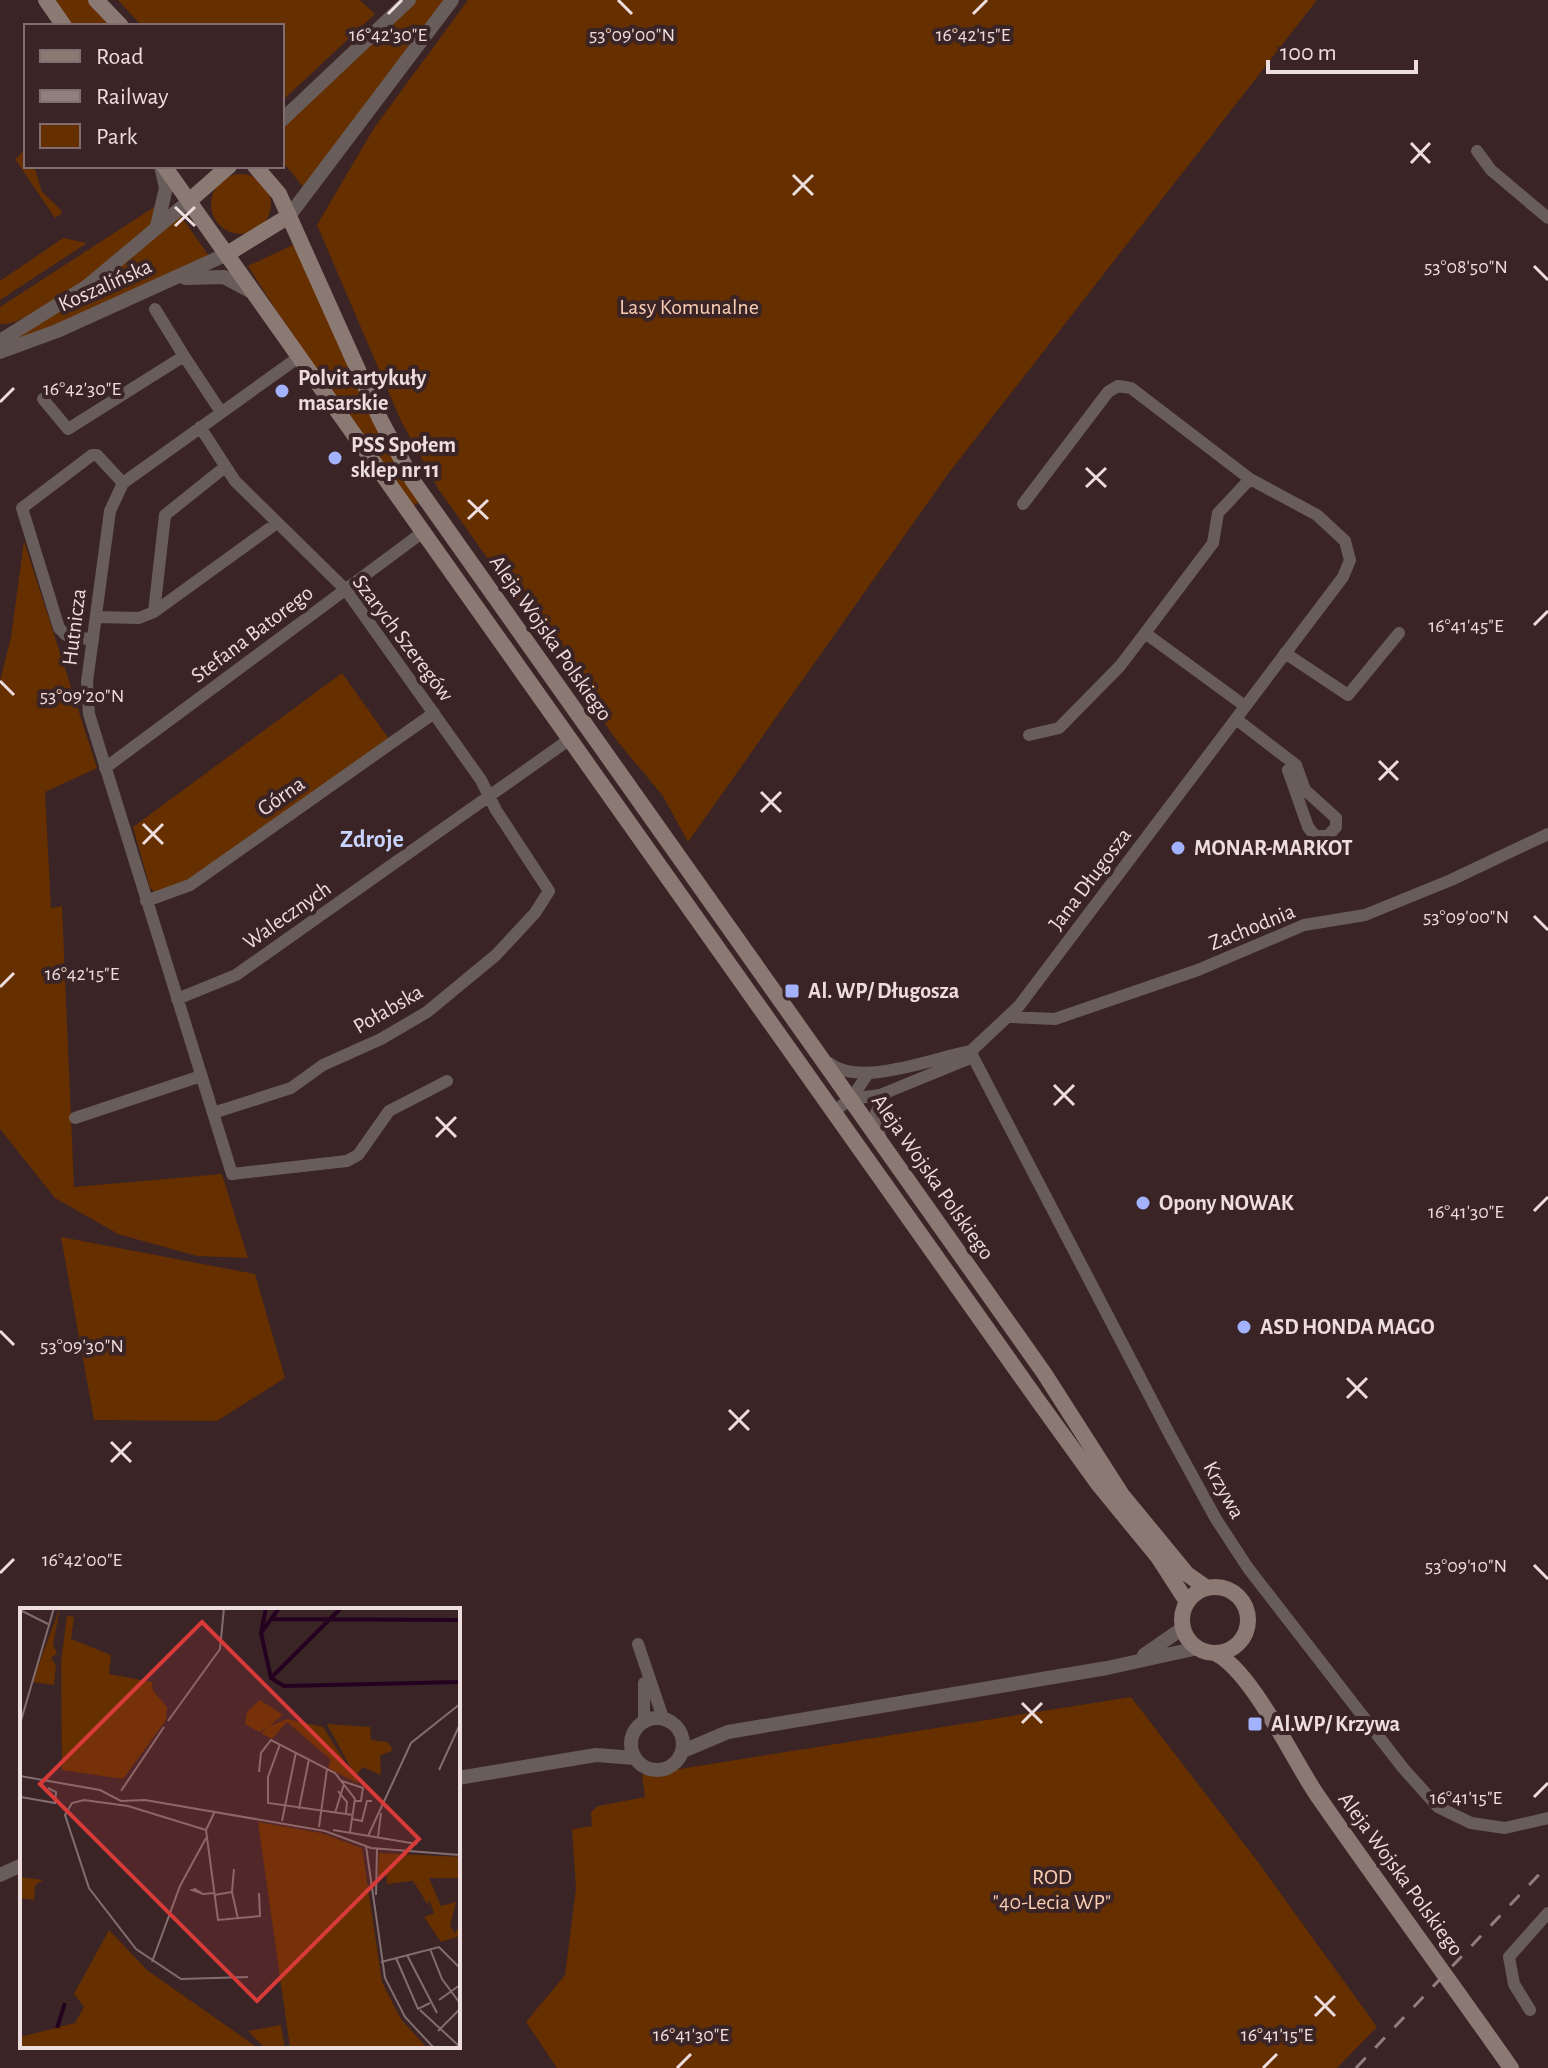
<svg xmlns="http://www.w3.org/2000/svg" width="1548" height="2068" viewBox="0 0 1548 2068" font-family="'Alegreya Sans',sans-serif">
<rect width="100%" height="100%" fill="#3a2426"/>
<path fill="#652f00" d="M52,0H87L112,26H71Z
M118,0H360L375,14L282,101V26H142Z
M417,0H445L305,189L282,161V127Z
M468,0H1317L948,474L688,842L663,796L618,742L439,490L401,421L317,225L374,128Z
M26,149V166H34L42,192L60,209L62,213L55,218L15,159Z
M211 204a30 30 0 1 1 60 0a30 30 0 1 1-60 0Z
M162,202C159,209 156,219 151,225C133,247 25,330 0,324V307Z
M180,215L209,256L64,323L0,345Z
M63,238L87,243L0,300V281Z
M295,244L420,501L412,507L303,353L248,266Z
M24,541L97,768L45,792L51,908L62,906L74,1187L222,1174L248,1258L197,1256L118,1234L55,1198L0,1129V681L11,637Z
M342,673L389,739L192,878L156,893L150,888L133,827Z
M61,1237L255,1274L285,1378L217,1421L94,1420Z
M1131,1697L1258,1862L1377,2027L1337,2068H557L526,2022L565,1975L576,1888L572,1829L592,1826L591,1812L598,1806L645,1797L642,1775Z"/>
<g fill="none" stroke-linecap="round" stroke-linejoin="round">
<path stroke="#685d5a" stroke-width="12" d="M1477,151L1491,170L1548,218
M155,309L184,356
M299,357L123,483L110,511L87,682L89,714L232,1174L347,1161L358,1155L389,1111L447,1081
M43,399L68,429L184,356L221,412
M200,427L235,481L346,590L481,780L496,810L549,891L535,913L496,955L427,1012L381,1039L323,1065L291,1088L213,1113
M154,612L165,515L225,467
M96,617L139,618L154,612L277,523
M1145,633L1213,543L1218,513L1250,479
M93,640L66,635L59,628L22,508L92,455H97L123,483
M1285,653L1348,695L1399,633
M1236,719L1296,765L1305,790L1336,818V827L1328,836H1315L1308,827L1288,770L1296,765
M1029,735L1059,728L1120,666L1145,633L1245,706
M105,768L423,532
M146,901L190,885L434,713
M177,999L236,975L570,739
M1010,1017L1055,1019L1198,970L1304,925L1365,915L1451,880L1548,834
M973,1057L971,1051L1019,1006L1343,577L1350,560L1345,541L1317,515L1250,479L1131,388L1118,386L1108,392L1023,504
M973,1057L1170,1435L1216,1519L1248,1568L1403,1768L1438,1807L1471,1823L1505,1828L1548,1818
M829,1063C861,1088 933,1058 971,1051
M851,1099L880,1095L973,1057
M834,1111L851,1099L867,1075
M75,1118L201,1076
M880,1137L876,1113L887,1093
M638,1644L663,1718
M644,1721V1683
M1530,2010L1514,1984L1509,1957L1548,1913"/>
<path stroke="#685d5a" stroke-width="14" d="M282,120L409,0
M289,216L452,0
M157,226L166,188L161,166
M185,278L224,277L252,292
M0,341L86,287L189,201
M0,352L57,331L227,254
M1144,1655L1183,1628
M631 1744a26 26 0 1 1 52 0a26 26 0 1 1-52 0Z
M683,1751L728,1732L1107,1668L1198,1648
M458,1778L596,1755L635,1758
M0,1875L22,1865"/>
<path stroke="#8b7974" stroke-width="16" d="M46,0L64,26
M96,0L121,26
M164,166L1039,1402L1099,1485L1158,1557L1187,1602
M255,166L279,194L380,419L413,481L1044,1373L1122,1495L1187,1574L1207,1588
M189,201L229,166
M227,254L289,216
M1182 1620a33 33 0 1 1 66 0a33 33 0 1 1-66 0Z
M1215,1653C1252,1671 1292,1758 1317,1795C1381,1887 1447,1977 1511,2068"/>
<path stroke="#917e7f" stroke-width="3" stroke-dasharray="14 14" stroke-linecap="butt" d="M1356,2068L1548,1865"/>
</g>
<path fill="none" stroke="#edddde" stroke-width="3" d="M618,0L632,14M388,14L402,0M973,14L987,0M1411,143L1430,163M1411,163L1430,143M793,175L813,195M793,195L813,175M175,207L195,226M175,226L195,207M1534,266L1548,280M0,402L14,388M1086,468L1106,487M1086,487L1106,468M468,500L488,519M468,519L488,500M1534,625L1548,611M0,681L14,695M1379,761L1398,780M1379,780L1398,761M761,792L781,812M761,812L781,792M143,824L163,844M143,844L163,824M1534,916L1548,930M0,987L14,973M1054,1085L1074,1105M1054,1105L1074,1085M436,1117L456,1137M436,1137L456,1117M1534,1211L1548,1197M0,1331L14,1345M1347,1378L1367,1398M1347,1398L1367,1378M729,1410L749,1430M729,1430L749,1410M111,1442L131,1462M111,1462L131,1442M1534,1565L1548,1579M0,1573L14,1559M1022,1703L1042,1723M1022,1723L1042,1703M1534,1797L1548,1783M1315,1996L1335,2016M1315,2016L1335,1996M677,2068L691,2054M1263,2068L1277,2054"/>
<g fill="#a2b2fd" stroke="#3a2426" stroke-width="3">
<circle cx="282" cy="391" r="8"/>
<circle cx="335" cy="458" r="8"/>
<circle cx="1178" cy="848" r="8"/>
<rect x="784" y="983" width="16" height="16" rx="4"/>
<circle cx="1143" cy="1203" r="8"/>
<circle cx="1244" cy="1327" r="8"/>
<rect x="1247" y="1716" width="16" height="16" rx="4"/>
</g>
<g text-anchor="middle" dominant-baseline="central" stroke-width="8" stroke-linejoin="round" paint-order="stroke">
<g font-size="22" fill="#edddde" stroke="#3a2426">
<text transform="translate(105 285) rotate(-24)">Koszalińska</text>
<text transform="translate(74 627) rotate(-83)">Hutnicza</text>
<text transform="translate(252 634) rotate(-37)">Stefana Batorego</text>
<text transform="translate(403 638) rotate(53)">Szarych Szeregów</text>
<text transform="translate(551 638) rotate(55)">Aleja Wojska Polskiego</text>
<text transform="translate(281 796) rotate(-35)">Górna</text>
<text transform="translate(1090 879) rotate(-53)">Jana Długosza</text>
<text transform="translate(287 915) rotate(-35)">Walecznych</text>
<text transform="translate(1252 927) rotate(-22)">Zachodnia</text>
<text transform="translate(388 1009) rotate(-30)">Połabska</text>
<text transform="translate(933 1177) rotate(55)">Aleja Wojska Polskiego</text>
<text transform="translate(1224 1490) rotate(61)">Krzywa</text>
<text transform="translate(1401 1874) rotate(54)">Aleja Wojska Polskiego</text>
</g>
<g font-size="22" fill="#faceb4" stroke="#3a2426">
<text x="689" y="307">Lasy Komunalne</text>
<text x="1052" y="1877">ROD<tspan x="1052" dy="25">"40-Lecia WP"</tspan></text>
</g>
<g font-size="22" font-weight="bold" fill="#edddde" stroke="#3a2426" text-anchor="start">
<text x="298" y="378">Polvit artykuły<tspan x="298" dy="25">masarskie</tspan></text>
<text x="351" y="445">PSS Społem<tspan x="351" dy="25">sklep nr 11</tspan></text>
<text x="1194" y="848">MONAR-MARKOT</text>
<text x="808" y="991">Al. WP/ Długosza</text>
<text x="1159" y="1203">Opony NOWAK</text>
<text x="1260" y="1327">ASD HONDA MAGO</text>
<text x="1271" y="1724">Al.WP/ Krzywa</text>
</g>
<g font-size="24" font-weight="bold" fill="#c8d3fe" stroke="#3a2426">
<text x="372" y="840">Zdroje</text>
</g>
</g>
<g transform="translate(20 1608)">
<rect width="440" height="440" fill="#3a2426"/>
<path d="M40,0L33,36L37,45L31,50L36,58L34,77L12,74ZM47,8L54,9L51,31L91,47L89,66L132,74L133,83L147,99L146,112L103,171L42,162L41,54ZM240,92L263,107L248,119L267,111L303,119L339,176L308,160L311,152L267,114L252,131L241,125L246,120L239,124L225,116L227,104ZM307,116L350,119L351,132L368,134L373,142L360,148L361,167L343,159L335,168ZM238,214L301,225L342,240L362,374L381,411L407,440H270ZM359,245L440,249V270H409L421,298L436,294L430,318L435,325L440,318V328L421,334L404,309L414,305L409,291L408,297L393,273L367,276V268H358ZM0,269L23,272L15,277L14,292L0,290ZM89,322L127,362L238,440H0V429L55,415L64,399L54,386ZM261,417L265,440H245L228,423Z" fill="#652f00"/>
<path fill="none" stroke="#24021f" stroke-width="4" d="M246,0L241,25L251,70L264,78L440,74M251,11L440,12M241,25L259,0M251,70L321,0M37,420L45,395"/>
<path fill="none" stroke="#826e70" stroke-width="2" d="M0,2L28,16M148,113L200,41L204,0M0,116L34,0M260,136L248,169V195L333,207M419,162L440,116M239,164L241,145L251,132L315,165L335,191L330,224M0,168L80,182L101,193L125,192L305,223L351,240L440,247M322,173L343,180L341,193H335M0,181V212M101,183L144,119M318,183L327,194L326,205M1,189L35,195L36,184L28,180M279,201L289,151M195,203L186,222L198,312L240,308L239,285M315,205L324,176M332,211L342,213L347,193H352M262,213L276,144M299,219L307,161M186,222L108,198L64,192L52,195L45,207L69,280L116,341L161,371L228,369M313,222L397,236M348,228L391,135L440,96M358,229L361,205M346,238L365,370L385,409L414,440M212,284L218,311M183,286L175,281L172,282L183,286L194,285M194,287L212,284L214,261M356,287L357,240M410,341L422,371L439,394M387,347L417,405M376,350L398,401L410,395M132,354L160,278L186,230M361,354L419,339L440,360M419,392L440,377M400,402L439,438M418,423L440,401"/>
<path fill="#d83a3a" fill-opacity="0.15" stroke="#d83a3a" stroke-width="4" d="M182,14L399,231L237,393L20,176Z"/>
<rect width="440" height="440" fill="none" stroke="#edddde" stroke-width="4"/>
</g>
<g font-size="20" text-anchor="middle" fill="#edddde" stroke="#3a2426" stroke-width="8" stroke-linejoin="round" paint-order="stroke">
<text x="388" y="41">16°42'30"E</text>
<text x="632" y="41">53°09'00"N</text>
<text x="973" y="41">16°42'15"E</text>
<text x="1466" y="273">53°08'50"N</text>
<text x="82" y="395">16°42'30"E</text>
<text x="1466" y="632">16°41'45"E</text>
<text x="82" y="702">53°09'20"N</text>
<text x="1466" y="923">53°09'00"N</text>
<text x="82" y="980">16°42'15"E</text>
<text x="1466" y="1218">16°41'30"E</text>
<text x="82" y="1352">53°09'30"N</text>
<text x="82" y="1566">16°42'00"E</text>
<text x="1466" y="1572">53°09'10"N</text>
<text x="1466" y="1804">16°41'15"E</text>
<text x="691" y="2041">16°41'30"E</text>
<text x="1277" y="2041">16°41'15"E</text>
</g>
<rect x="24" y="24" width="260" height="144" fill="#3a2426" stroke="#826e70" stroke-width="2"/>
<rect x="40" y="50" width="40" height="12" fill="#8b7974" stroke="#826e70" stroke-width="2"/>
<text x="96" y="64" font-size="24" fill="#edddde">Road</text>
<rect x="40" y="90" width="40" height="12" fill="#917e7f" stroke="#826e70" stroke-width="2"/>
<text x="96" y="104" font-size="24" fill="#edddde">Railway</text>
<rect x="40" y="124" width="40" height="24" fill="#652f00" stroke="#826e70" stroke-width="2"/>
<text x="96" y="144" font-size="24" fill="#edddde">Park</text>
<path d="M1268 60v12h148v-12" fill="none" stroke="#edddde" stroke-width="4"/>
<text x="1280" y="60" font-size="24" fill="#edddde" stroke="#3a2426" stroke-width="6" paint-order="stroke">100 m</text>
</svg>
